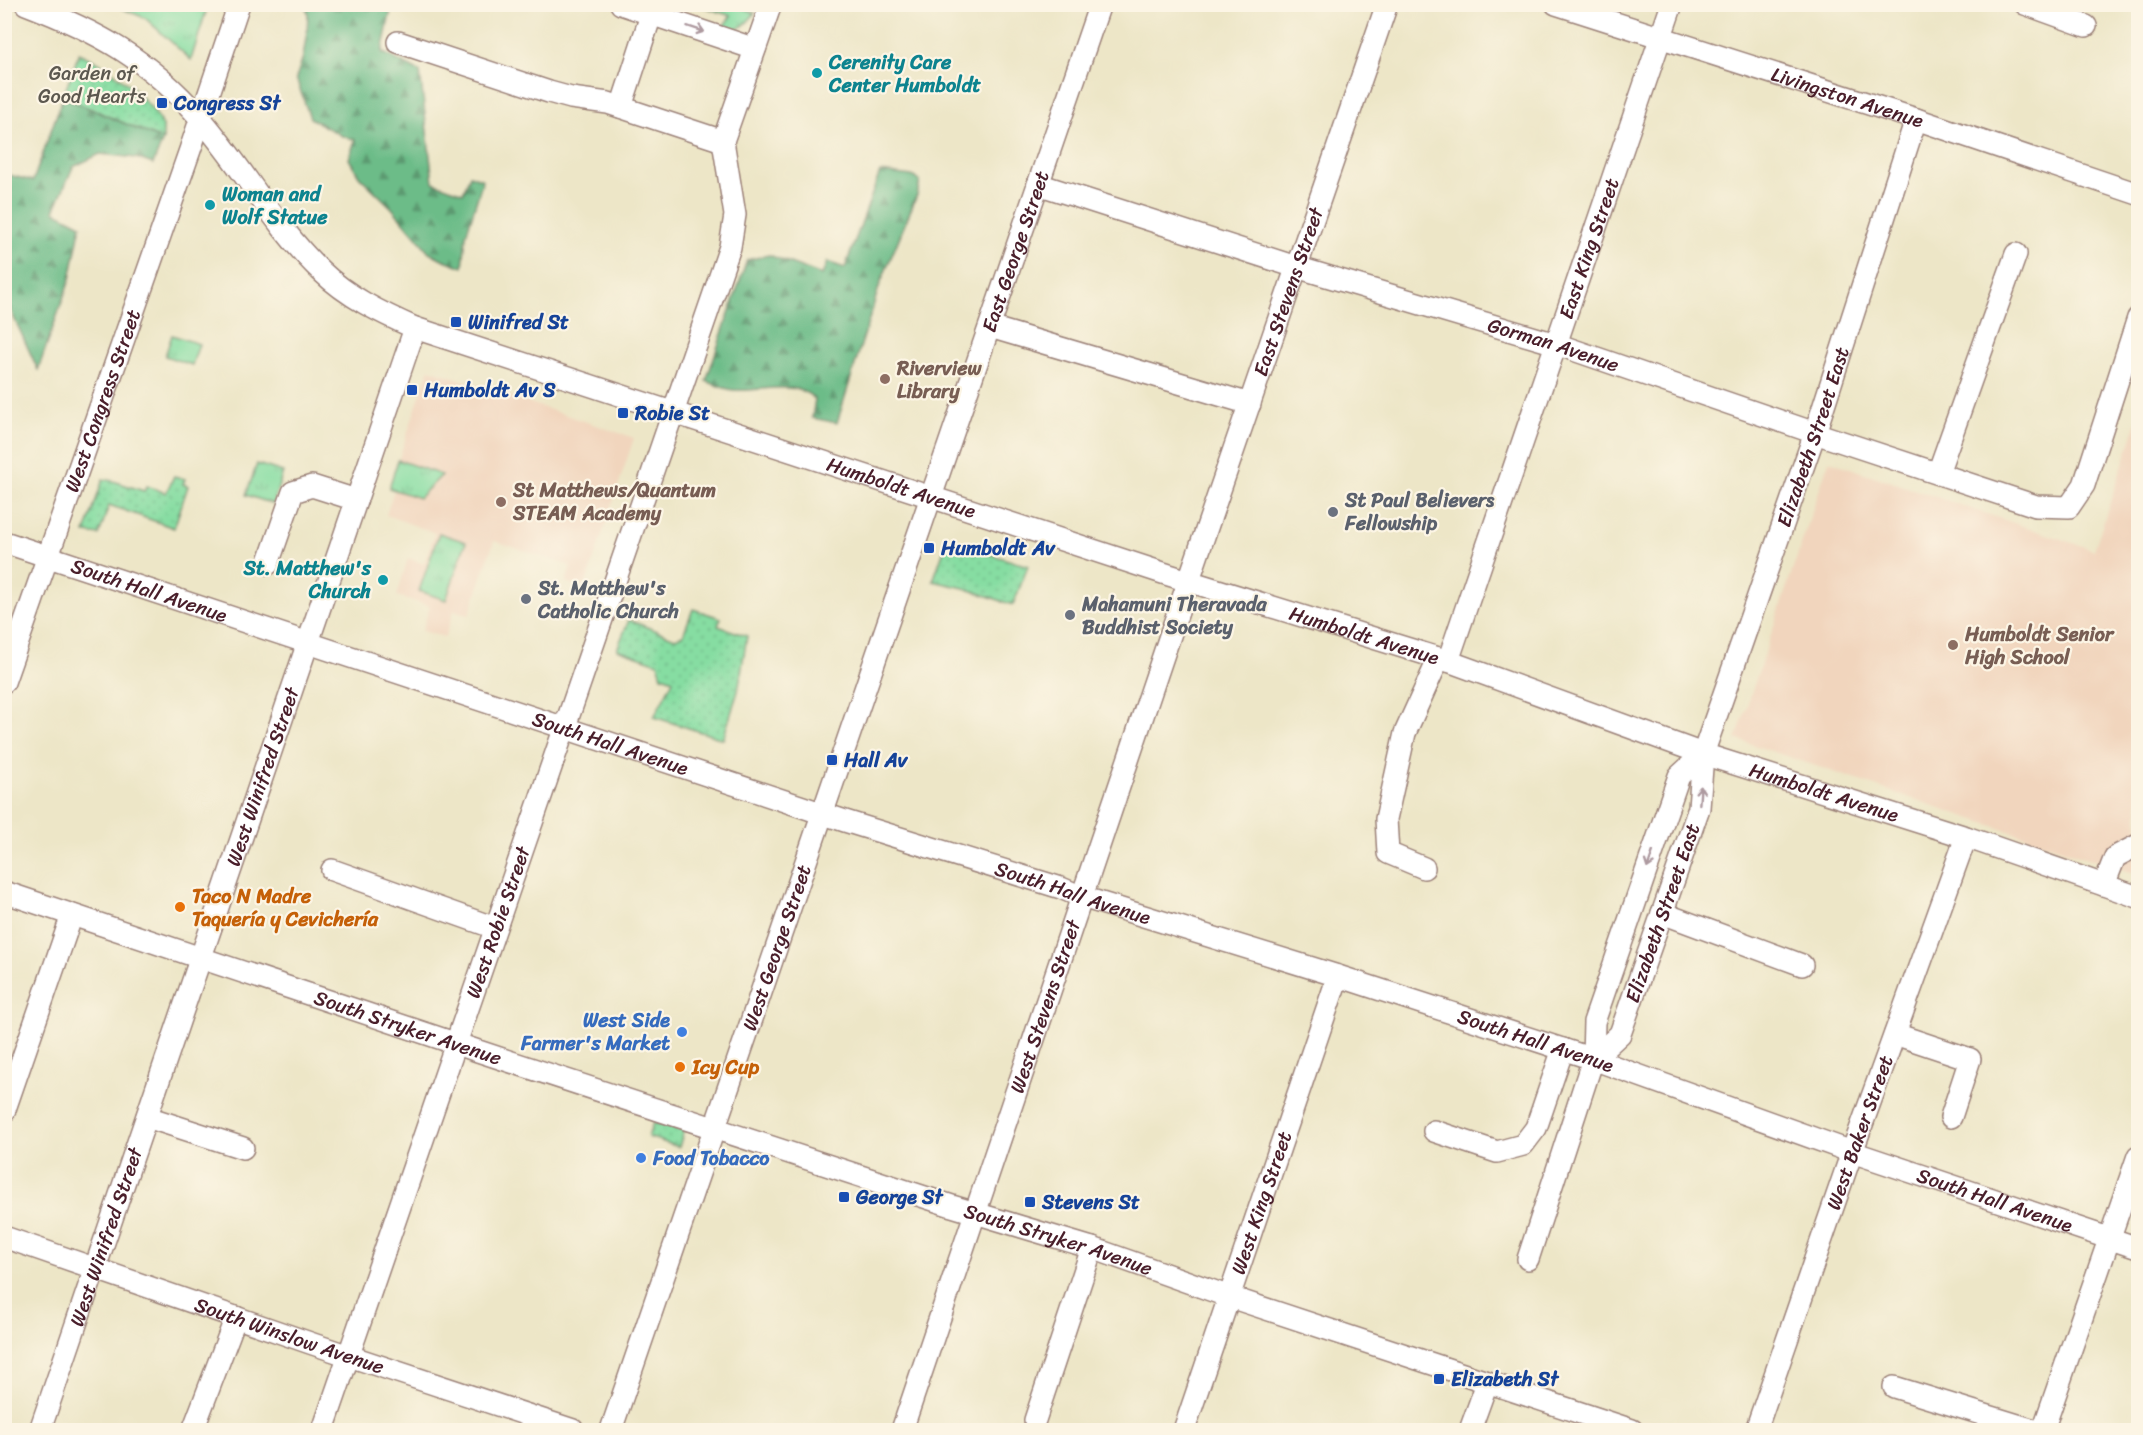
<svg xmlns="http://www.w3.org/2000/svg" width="2143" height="1435" viewBox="0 0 2143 1435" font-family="Sriracha,sans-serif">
<defs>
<pattern id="grass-dots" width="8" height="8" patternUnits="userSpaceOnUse" patternTransform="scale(1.5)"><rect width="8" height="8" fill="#86dda2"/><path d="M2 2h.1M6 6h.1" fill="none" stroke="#75bd8c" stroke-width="1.8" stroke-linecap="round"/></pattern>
<pattern id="forest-firs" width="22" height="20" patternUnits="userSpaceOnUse" patternTransform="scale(1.5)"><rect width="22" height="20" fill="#6cbc88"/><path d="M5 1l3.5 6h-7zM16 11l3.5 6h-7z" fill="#5b986f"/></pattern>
<pattern id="park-tufts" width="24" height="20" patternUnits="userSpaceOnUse" patternTransform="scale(1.5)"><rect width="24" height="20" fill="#86dda2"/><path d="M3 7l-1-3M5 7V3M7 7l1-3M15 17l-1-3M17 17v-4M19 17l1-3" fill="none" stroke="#75bd8c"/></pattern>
</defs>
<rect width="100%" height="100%" fill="#fcf5e5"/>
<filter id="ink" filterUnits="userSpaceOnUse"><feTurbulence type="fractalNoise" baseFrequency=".0167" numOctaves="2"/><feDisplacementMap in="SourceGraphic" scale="12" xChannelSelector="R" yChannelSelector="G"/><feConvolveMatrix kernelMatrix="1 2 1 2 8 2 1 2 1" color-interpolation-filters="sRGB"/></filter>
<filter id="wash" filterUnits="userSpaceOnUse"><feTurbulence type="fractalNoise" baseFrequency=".008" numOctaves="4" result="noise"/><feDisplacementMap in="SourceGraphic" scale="24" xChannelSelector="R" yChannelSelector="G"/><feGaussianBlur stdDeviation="1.35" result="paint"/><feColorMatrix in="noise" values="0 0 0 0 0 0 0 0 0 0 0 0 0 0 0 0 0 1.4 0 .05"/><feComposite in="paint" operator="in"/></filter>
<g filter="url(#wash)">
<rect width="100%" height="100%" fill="#ede6c7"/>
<path fill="#f1d5bd" d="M429,369L634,438L585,586L581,588L566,582L571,566L494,541L469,615L454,610L445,637L422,631L430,606L397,596L408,558L424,564L435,533L386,515L394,490L389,488Z
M2138,419V875L1736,739L1829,461L2094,550Z"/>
<path fill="url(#grass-dots)" stroke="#687e66" stroke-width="1.5" d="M79,53L106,67L132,87L153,110L163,126V140L63,97Z
M174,476L185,479L183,484L188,486L174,528L109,505L99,535L85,533L103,479L113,481L144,491L147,486L166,493Z
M947,541L1028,566L1013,605L964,588L933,581Z
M693,609L721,618L718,626L747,636L738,691L723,739L654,717L673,680L662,676L658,663L617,649L629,620L675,638L683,635Z
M653,1123L664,1124L684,1130L679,1147L648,1137Z"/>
<path fill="url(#forest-firs)" stroke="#5b6e5a" stroke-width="1.5" d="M305,5H392L382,52L420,72L433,182L463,193L470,175L483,180L466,235L463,267L442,259L429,252L391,207L359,176L349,159L355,140L342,136L310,118L296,78L303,57L307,31L308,13Z
M63,97L163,140L153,164L136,158L100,154L73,167L54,211L81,225L70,279L38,370L5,298V174L33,181Z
M880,172L912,176L920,181L917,195L880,284L837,423L812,418L815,399C793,378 759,393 733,390C724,389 714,384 706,381L747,260L769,255L822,275L827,262L845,268Z"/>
<path fill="url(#park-tufts)" stroke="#687e66" stroke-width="1.5" d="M113,5H208L191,60L145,18Z
M698,5H741L740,7L755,13C745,26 739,32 722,28L731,16Z
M172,335L199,344L192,365L165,356Z
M398,460L442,475L419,498L389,488Z
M257,464L283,472L273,504L246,495Z
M439,533L466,542L446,600L419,591Z"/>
</g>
<g filter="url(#ink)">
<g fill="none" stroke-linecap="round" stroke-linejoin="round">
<g stroke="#9c8279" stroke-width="24">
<g id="minor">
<path id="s1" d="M26,4C99,32 148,59 200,118C243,167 274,226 321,271C348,297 381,313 415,328L1169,575L1448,661L1703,754L1966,837L2138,897"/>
<path d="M621,4L755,49"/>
<path id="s2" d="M1556,4L1916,119L2138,194"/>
<path d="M2025,4L2086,26"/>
<path d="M398,42L549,92L571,98L608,103L723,141"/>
<path d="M621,107L651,15"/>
<path id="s3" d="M1038,184L1296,267L1556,344L1815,433L2036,506L2069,507L2084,485L2138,318"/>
<path d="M990,327L1250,404"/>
<path d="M1938,473L2016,254"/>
<path id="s4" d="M4,542L845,821L1061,888L1082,897L1338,976L1593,1059L1852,1152L2138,1248"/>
<path d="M268,564L293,492L312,486L356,500"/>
<path id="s5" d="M1448,661L1672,4"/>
<path id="s6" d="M4,682L190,150L239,4"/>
<path d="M1424,868L1388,853L1386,819L1405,733L1439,658"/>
<path d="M332,870L495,928"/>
<path d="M2104,885L2115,857L2138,845"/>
<path id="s7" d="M4,892L478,1051L952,1206L1092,1248L1230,1297L1632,1430"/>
<path d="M1662,913L1802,965"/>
<path d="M1895,1034L1970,1059L1951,1117"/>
<path id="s8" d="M1593,1059L1620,1034L1699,808L1703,754L1815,433L1916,119"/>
<path d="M4,1112L72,915"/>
<path d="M147,1117L243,1148"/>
<path d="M1434,1131L1497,1152L1523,1145L1536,1128L1563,1049"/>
<path id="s9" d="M4,1237L313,1344L573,1430"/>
<path d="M1528,1259L1593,1059L1594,1022L1679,776L1703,754"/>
<path d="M1894,1387L2034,1430"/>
<path d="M1035,1420L1092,1248"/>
<path id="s10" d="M40,1430L415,328"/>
<path d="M193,1430L236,1317"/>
<path id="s11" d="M323,1430L730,247L735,215L723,141L771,4"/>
<path id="s12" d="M611,1430L1100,4"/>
<path id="s13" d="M902,1430L1179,609L1387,4"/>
<path id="s14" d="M1184,1430L1338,976"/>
<path d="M1470,1430L1487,1383"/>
<path id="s15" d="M1756,1430L1852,1152L1966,837"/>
<path d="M2043,1430L2138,1156"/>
</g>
</g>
<use href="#minor" stroke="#fff" stroke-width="21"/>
</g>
<defs><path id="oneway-shaft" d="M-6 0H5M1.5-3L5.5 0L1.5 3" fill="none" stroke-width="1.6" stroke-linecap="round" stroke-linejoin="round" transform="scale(1.5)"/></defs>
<g stroke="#ae9aa0">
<use href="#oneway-shaft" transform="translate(696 29) rotate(18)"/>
<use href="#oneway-shaft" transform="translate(1700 795) rotate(-86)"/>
<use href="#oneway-shaft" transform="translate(1650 860) rotate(109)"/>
</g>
</g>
<g fill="#0f9aa8" stroke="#fcf5e5" stroke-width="2">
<circle cx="817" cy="73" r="6"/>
<circle cx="210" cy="205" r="6"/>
<circle cx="383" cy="580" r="6"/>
</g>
<g fill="#1a4fb4" stroke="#fcf5e5" stroke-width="2">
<rect x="156" y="97" width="12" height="12" rx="3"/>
<rect x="450" y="316" width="12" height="12" rx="3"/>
<rect x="406" y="384" width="12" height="12" rx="3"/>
<rect x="617" y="407" width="12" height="12" rx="3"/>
<rect x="923" y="542" width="12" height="12" rx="3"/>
<rect x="826" y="754" width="12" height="12" rx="3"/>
<rect x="838" y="1191" width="12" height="12" rx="3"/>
<rect x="1024" y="1196" width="12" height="12" rx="3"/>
<rect x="1433" y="1373" width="12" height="12" rx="3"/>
</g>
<g fill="#8d6e63" stroke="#fcf5e5" stroke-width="2">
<circle cx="885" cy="379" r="6"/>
<circle cx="501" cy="502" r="6"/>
<circle cx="1953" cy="645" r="6"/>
</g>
<g fill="#6b7280" stroke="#fcf5e5" stroke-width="2">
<circle cx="1333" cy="512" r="6"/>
<circle cx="526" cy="599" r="6"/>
<circle cx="1070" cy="615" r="6"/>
</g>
<g fill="#e8710a" stroke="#fcf5e5" stroke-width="2">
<circle cx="180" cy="907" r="6"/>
<circle cx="680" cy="1067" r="6"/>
</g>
<g fill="#3f7fe0" stroke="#fcf5e5" stroke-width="2">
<circle cx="682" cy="1032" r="6"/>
<circle cx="641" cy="1158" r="6"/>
</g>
<g text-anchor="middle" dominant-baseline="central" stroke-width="4.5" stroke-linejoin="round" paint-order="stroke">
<g font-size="20" font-weight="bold" fill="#0d838f" stroke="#fcf5e5" text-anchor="start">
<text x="829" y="62">Cerenity Care<tspan x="829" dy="23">Center Humboldt</tspan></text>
<text x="222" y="194">Woman and<tspan x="222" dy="23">Wolf Statue</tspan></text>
<text x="371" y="568" text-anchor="end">St. Matthew's<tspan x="371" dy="23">Church</tspan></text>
</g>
<g font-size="20" fill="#5c584f" stroke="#fcf5e5">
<text x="92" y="73">Garden of<tspan x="92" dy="23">Good Hearts</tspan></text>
</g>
<g font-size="20" fill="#4a1f2b" stroke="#fcf5e5">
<text stroke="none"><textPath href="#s2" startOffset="306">Livingston Avenue</textPath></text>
<text stroke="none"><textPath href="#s5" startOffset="436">East King Street</textPath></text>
<text stroke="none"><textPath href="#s12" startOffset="1246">East George Street</textPath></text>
<text stroke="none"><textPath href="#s13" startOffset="1202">East Stevens Street</textPath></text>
<text stroke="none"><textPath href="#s3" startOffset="540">Gorman Avenue</textPath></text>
<text stroke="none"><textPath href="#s6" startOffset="298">West Congress Street</textPath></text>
<text stroke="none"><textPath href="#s8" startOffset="666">Elizabeth Street East</textPath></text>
<text stroke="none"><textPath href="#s1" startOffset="1028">Humboldt Avenue</textPath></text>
<text stroke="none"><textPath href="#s4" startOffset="153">South Hall Avenue</textPath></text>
<text stroke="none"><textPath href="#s1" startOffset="1514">Humboldt Avenue</textPath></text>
<text stroke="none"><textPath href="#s4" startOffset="639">South Hall Avenue</textPath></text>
<text stroke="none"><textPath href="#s10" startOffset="690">West Winifred Street</textPath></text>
<text stroke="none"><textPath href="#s1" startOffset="2000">Humboldt Avenue</textPath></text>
<text stroke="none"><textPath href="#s4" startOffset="1125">South Hall Avenue</textPath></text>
<text stroke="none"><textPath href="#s8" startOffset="165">Elizabeth Street East</textPath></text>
<text stroke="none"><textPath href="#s11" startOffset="537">West Robie Street</textPath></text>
<text stroke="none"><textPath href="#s12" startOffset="510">West George Street</textPath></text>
<text stroke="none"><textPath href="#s13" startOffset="447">West Stevens Street</textPath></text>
<text stroke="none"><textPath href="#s7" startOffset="426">South Stryker Avenue</textPath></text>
<text stroke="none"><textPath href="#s4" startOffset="1611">South Hall Avenue</textPath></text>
<text stroke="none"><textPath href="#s15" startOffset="315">West Baker Street</textPath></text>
<text stroke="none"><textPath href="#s4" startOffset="2097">South Hall Avenue</textPath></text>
<text stroke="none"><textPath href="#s14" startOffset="240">West King Street</textPath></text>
<text stroke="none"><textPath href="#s10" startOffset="204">West Winifred Street</textPath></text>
<text stroke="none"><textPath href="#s7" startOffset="1110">South Stryker Avenue</textPath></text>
<text stroke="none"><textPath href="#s9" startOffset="302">South Winslow Avenue</textPath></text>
</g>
<g font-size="20" font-weight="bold" fill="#164399" stroke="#fcf5e5" text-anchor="start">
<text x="174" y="103">Congress St</text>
<text x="468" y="322">Winifred St</text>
<text x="424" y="390">Humboldt Av S</text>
<text x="635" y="413">Robie St</text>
<text x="941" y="548">Humboldt Av</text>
<text x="844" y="760">Hall Av</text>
<text x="856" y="1197">George St</text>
<text x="1042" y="1202">Stevens St</text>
<text x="1451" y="1379">Elizabeth St</text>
</g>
<g font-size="20" font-weight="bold" fill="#785e54" stroke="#fcf5e5" text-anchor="start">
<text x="897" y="368">Riverview<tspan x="897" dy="23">Library</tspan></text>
<text x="513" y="490">St Matthews/Quantum<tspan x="513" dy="23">STEAM Academy</tspan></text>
<text x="1965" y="634">Humboldt Senior<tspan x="1965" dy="23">High School</tspan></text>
</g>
<g font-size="20" font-weight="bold" fill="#5b616d" stroke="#fcf5e5" text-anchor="start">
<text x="1345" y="500">St Paul Believers<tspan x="1345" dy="23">Fellowship</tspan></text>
<text x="538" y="588">St. Matthew's<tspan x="538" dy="23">Catholic Church</tspan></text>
<text x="1082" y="604">Mahamuni Theravada<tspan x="1082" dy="23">Buddhist Society</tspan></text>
</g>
<g font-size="20" font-weight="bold" fill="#c56008" stroke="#fcf5e5" text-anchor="start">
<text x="192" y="896">Taco N Madre<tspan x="192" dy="23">Taquería y Cevichería</tspan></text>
<text x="692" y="1067">Icy Cup</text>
</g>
<g font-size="20" font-weight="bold" fill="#366cbe" stroke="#fcf5e5" text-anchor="end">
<text x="670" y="1020">West Side<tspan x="670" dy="23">Farmer's Market</tspan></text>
<text x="653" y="1158" text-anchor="start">Food Tobacco</text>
</g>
</g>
<rect width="2143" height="1435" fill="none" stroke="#fcf5e5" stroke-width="24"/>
</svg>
